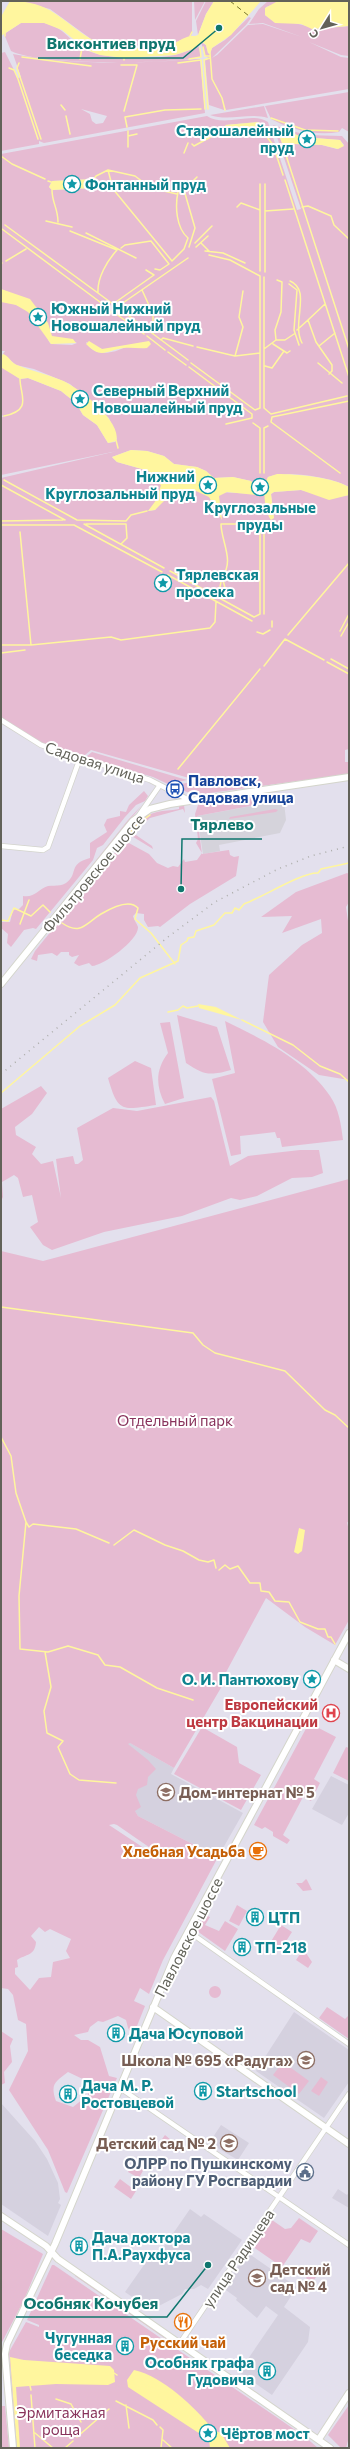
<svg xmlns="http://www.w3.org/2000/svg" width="350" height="2449" viewBox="0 0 350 2449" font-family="Commissioner,sans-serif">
<rect width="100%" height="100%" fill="#e3e0ed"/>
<path fill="#d5d3db" d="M273,802H284L286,820L280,833L219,845L220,851L203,854L197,816Z"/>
<path fill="#d5d1df" d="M125,1740L174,1768L171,1774L243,1813L218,1857L138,1816L127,1799Z
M331,1776L349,1785V1813L342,1825L312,1809Z
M294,2012L349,2050V2082L324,2118L256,2071Z
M1,2103L35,2141L47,2159L58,2183L60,2199L58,2203L61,2205L48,2236L1,2204Z
M221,2125L249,2143L238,2160L209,2143Z
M338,2189L347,2195L349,2192V2208L332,2198Z
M190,2209L201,2217L204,2214L242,2240L208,2289L201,2285L194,2289H185L182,2294L151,2310L125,2292L151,2255L156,2258Z
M248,2253L297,2287L284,2307L310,2327L308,2342L272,2395L239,2372L278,2315L266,2306L257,2318L236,2300L237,2298L223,2288Z"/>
<path fill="#e6bbd2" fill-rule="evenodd" d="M18,1H192V33L191,36L169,45L155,47L110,45L91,39L50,9Z
M194,1H205L195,20Z
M206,1H214L206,14L198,35L196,21Z
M268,1H283L266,7L265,15L276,23H294L320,29L349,26V56L341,55L309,42L341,57L349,58V89L226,110L224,106V110L209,105L205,60L209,58L205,56L201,42L206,45L208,53L210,54L212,48L225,40L249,17L251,18L246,25L212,58L217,55L248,25L263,24L302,37L263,23L249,24L259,9Z
M39,22C66,26 66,40 86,50C108,61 181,63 198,44L201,57C169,65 38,65 11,51L4,34L21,23Z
M5,52L18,78L21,77L13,54C75,66 138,63 200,59L205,113L44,143L39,141V144L1,151V53ZM81,109L107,116L103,123L96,124L92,121L90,114Z
M349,92V132L342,128L339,132C316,136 291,130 271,119L265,106Z
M264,106L268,118C249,112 229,122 210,115Z
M207,116C225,128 251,111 268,122L297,210L301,209L273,125L306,135L342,136L349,144V487C333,477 286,470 268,477L266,489L272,518H274L271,494L274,492L301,490L332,498L349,495V749L345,750V762H349V774L195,795L171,786L191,782L217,786V783L196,780L91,750L85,755C60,756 21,732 1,717V478L117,451L1,475V418L4,416L1,415V366L20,379L28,378L61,391L76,403L83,415L97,425L108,443L115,442L117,439L109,418L70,384L34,369L16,365L3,354L5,351H1V301C23,305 31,311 44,330C47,334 47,340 51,344L72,345L77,343L69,339H53L49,334L46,322L31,302L1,289V154ZM258,122L267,127L269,135L267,138L228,128L225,125ZM282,129L302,137L340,140L344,145L337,149L322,145L292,144L283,146L278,132ZM93,179L95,181L92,188L52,190L49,187L52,181ZM86,342L104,350L125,347C113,354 93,357 86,342ZM131,450L147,451L164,456L174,464L197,467L206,471L214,478L233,477L251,481L256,487V494L219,492L216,499L223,514L221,517L210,497L197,485L182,494L179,493L176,487L173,486L155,510L148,511L159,500L164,486L158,480L153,481L149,471L117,462L112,457Z
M92,752L187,780L168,784L153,777L88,758L87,756Z
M144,791L148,796L145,801L136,805L125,817L103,845L97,848L93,860L36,929L33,928L24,930L11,947L7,943L8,934L1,928V922H10L13,910L19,909L23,905V896C35,898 38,889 48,886C54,885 60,887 66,883C79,874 67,864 90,858V843L107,832L104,825L107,819L120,816V811L126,812L129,805Z
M268,794L272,802L197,816L202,854L229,850L230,855L234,857L239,856L236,876L190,904L160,927L158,926L148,927L144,920V914L136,913L133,916C134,920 137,924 138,927C139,940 103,966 92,966L89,963L79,966L74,963L79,955L72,957L69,955V952H61L57,956L52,953L38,955L37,961L31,959L35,951L122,844L127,842L149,854L157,863L168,868L173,866L178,867L184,859L185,862L197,860L202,853L196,843L198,839L195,814L198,805Z
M142,805L51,917L128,820Z
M184,805L185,813L183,809L150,818L133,833L152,846L153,849L130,835C129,830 133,827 136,824C152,809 162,812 179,809V806Z
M275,809L278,810L276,812L229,819L230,817Z
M347,873L349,874V902L346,907L349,928V1080L319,1075L278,1047L263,1022L269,975L302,945L322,933L321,919L282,933L292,916L261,917L296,892Z
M177,1015L217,1027L231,1070C209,1076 204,1075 186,1063Z
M225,1021C262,1039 306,1060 330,1096C339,1109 341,1124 343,1140L282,1147L280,1138H277L275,1132L240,1136L241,1154L231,1156L212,1079L235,1073Z
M170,1022L184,1098L165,1104C155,1085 156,1069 168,1053L160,1023Z
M135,1061L151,1068L156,1105C122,1110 118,1113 108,1078Z
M41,1086L47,1093L32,1114L15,1127L16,1135L36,1147L32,1154L41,1164L53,1161L61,1198L56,1159L73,1156L75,1164H78L83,1160L77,1128L113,1108L137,1111L211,1097L214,1101L230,1166L248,1156L300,1150H319L323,1173L312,1177L292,1178L257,1196L240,1200L231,1198L182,1216L104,1232L52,1250L43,1245L30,1227L38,1222L32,1195L23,1197L18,1178L14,1175L2,1182L3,1197L1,1201V1109Z
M349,1179V1523L347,1522L349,1531V1620L335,1645L305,1627L266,1598L224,1676L222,1686L174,1768L130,1743L128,1744L148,1760L156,1769L148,1777L147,1785L138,1789L136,1795L141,1807L135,1811L138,1816L218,1857L163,1960L149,1994L140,1988L134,2001L145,2006L133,2036L128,2028L126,2020L118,2016L103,2022L98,2021L90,2027L88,2032L74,2035L81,2040H88L100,2047L109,2076L117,2078L67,2193L65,2192L48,2150L9,2090L28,2051L26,2024L18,2020L13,1995L8,1989L1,1988V1251L43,1261ZM114,1824L117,1825L159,1854L156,1856L109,1825ZM39,1927L45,1932L50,1929L71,1939L66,1951L70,1958L53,1962L51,1977L39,1978L30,1990L15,1974V1968L18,1967L17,1960C26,1954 35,1956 36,1942L31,1936ZM68,2072L89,2082L88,2095L73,2107L56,2101C50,2084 55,2082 68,2072Z
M309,1723L336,1737L314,1779L320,1783L311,1801L303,1797L283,1835L290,1840L287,1844L273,1836V1832L265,1827L262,1829L254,1825Z
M202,1727L237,1747L239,1763L261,1775L241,1810L174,1774Z
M346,1747L349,1748V1781L333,1773Z
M306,1879L307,1880L312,1890L303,1891L296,1883H302Z
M237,1905L247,1911L239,1926L229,1921Z
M205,1915L210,1917L205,1925L219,1931L225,1921L238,1929L225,1951L197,1931Z
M281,1925L292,1932L281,1949L270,1943Z
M306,1953L312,1962L308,1968L296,1960L300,1954Z
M209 1992a6 6 0 1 1 12 0a6 6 0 1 1-12 0Z
M327,2007L345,2019L349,2015V2039L319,2018Z
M1,2031L13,2039L10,2046L12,2062L4,2072L5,2083L1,2085Z
M283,2062L309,2081L299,2094L273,2075Z
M321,2077L328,2082L319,2096L311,2091Z
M165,2135L171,2140L163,2151L157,2146Z
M134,2161L145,2167L139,2178L128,2172Z
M120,2179L136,2191L131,2199L114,2187Z
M299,2218L318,2231L310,2243L301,2239L282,2267L252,2246L272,2220L285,2229L291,2228Z
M1,2229L43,2254L24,2300L1,2344Z
M52,2265H54L304,2436L318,2448H17L9,2352L26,2322L39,2327V2325L27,2320Z
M314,2266L320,2271L312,2283L306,2278Z
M76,2275L171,2340L170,2342L75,2276Z
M349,2405V2437L346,2448H341L328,2435Z
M1,2406H5L9,2448H2Z"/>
<path fill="#fff69e" d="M10,1C51,1 60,20 91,39C109,49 151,50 170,45C176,43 181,39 187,37C191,35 194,37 198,35L206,14L214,1H261L231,35L212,48L210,54L208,53L206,45L202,42L193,49L175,55L124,58L100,55L87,50L62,30L44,23H21L1,36L2,15Z
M278,1H349V26L312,29L301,24L275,23L265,15V8Z
M258,122L268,128L267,137L228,128L225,125Z
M282,129L302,137L340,140L344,146L338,149L322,145L295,144L283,146L278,132Z
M94,179L92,188L52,190L49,187L52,181Z
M1,289L30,299L48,323L52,336L73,339L76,343L51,344L28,312L16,305L1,302Z
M89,341L102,349L149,341L151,344L147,348C139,349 132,347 124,348C106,350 102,360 86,344Z
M3,354C9,356 11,363 17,365C31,371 47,374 61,380C77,386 123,422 116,441L108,443L97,425L83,415L76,403L61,391L28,378L20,379L2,368L1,357Z
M131,450L147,451L164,456L174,464L197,467L206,471L214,478L233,477L251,481L256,487V495L227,492L219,496L222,520L209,497L196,491L182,494L173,492L155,510L148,511L157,499L161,485L154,481L149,471L117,462L112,457Z
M277,474C297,474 331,477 349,487V495L329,500L301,490L274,492L271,494L274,518L271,520C264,511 262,486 268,477Z
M198,1004L216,1007L242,1020L199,1008Z
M299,1528L305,1530L302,1551L298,1554L294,1552Z
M10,2357L24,2360L110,2366L114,2370L115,2382L108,2385L56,2384L16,2387L20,2448H17Z
M134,2370C164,2377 193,2406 213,2429L208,2439L128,2387L127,2380Z
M213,2430L221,2433L230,2448H210L209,2440Z"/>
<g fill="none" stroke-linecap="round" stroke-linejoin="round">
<path stroke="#fff69e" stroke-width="1.5" d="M5,36V33
M190,36L192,32
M203,47L205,56H210
M210,53L212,79L222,98L225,110
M22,57L91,66
M124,58V60
M80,59L82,48
M189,59L201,57L200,48
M19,63L17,68L41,139
M178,63L201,60L205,109
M121,65H137L124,111
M9,68L14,70L18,79L38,139
M61,105L65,110
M208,109L204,60L210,58
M66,116L70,134
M271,118L305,130L338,131
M127,127L125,117L165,110L201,109
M128,131V147
M128,136L137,134
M267,137L273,145L283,175
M192,144L194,146L227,128
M283,146L349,349
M184,153L188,143
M1,156L12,164L45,179
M108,170L113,189L172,261L184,249L188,238C176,228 175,206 178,192
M94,179L96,176L108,170L135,176L151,188L177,194
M285,180L349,377
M48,181L51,182
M94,187L113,189
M52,190C52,203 58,208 58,222
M184,190L195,228L189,247
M181,191L184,190L197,177
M237,207L241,203L260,210
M302,207L308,206L331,216L334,225L349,239
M265,211L293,209
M46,221L72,227
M5,225L113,304L154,275L146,270
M2,229L108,308L104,312
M70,231L117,250C107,261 97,278 98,293
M86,233L136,258
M195,243L212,226
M201,243L209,251
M196,247L208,236
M121,248L125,245L151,241L169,264L160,270L155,269
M205,251L223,253L245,263
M188,258L117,307L188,360
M6,261L26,249
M1,263H2
M260,271V184
M265,272V184
M264,277V408L271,414L347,396
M290,281C312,290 291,323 302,343
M289,284L297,290L294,330L299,345
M142,290L153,314V334
M108,315L112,311L144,334
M308,320L325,304
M297,330L308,320L316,342L332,365V371L329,374
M147,336L165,350
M161,340L163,338L193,346
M276,340L275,330L281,312L282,282L277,280
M273,344L287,353L290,351
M319,346L335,333
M197,347L235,356L260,353
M264,349L276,340H285L294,334
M168,352L186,365
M235,356L243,327L239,317L243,291
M191,363L255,410L260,408V276L230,260L209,255
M318,363L342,383
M265,366L272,368L284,351
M189,367L252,414V418L226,424
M4,416C33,410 20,395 20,379
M253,423L260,428V473
M116,440L118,448
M264,473V428L268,426
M340,473L271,422L272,417L349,401
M4,480L77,520L126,521L131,515L147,511
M1,485L65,520
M1,521L63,520
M84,524L164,568
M86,524H126L127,538L121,544
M1,525H74L162,572
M20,532L31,645
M170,571L254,617L260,614V524H221C221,541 235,561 222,577L228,598
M168,575L252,621
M218,597L222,577
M264,614V524H274
M272,621V627
M340,631L349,614
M257,632L263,634L270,630
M288,635L349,563
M341,636L349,622
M1,645H31L111,637L121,640L210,628L215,622L216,602
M1,653L25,650
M331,659L349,669
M327,662L349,674
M264,666L285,639L324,660
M178,769L260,669
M131,832L139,823L150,815
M1,920L8,921L14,908L31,916L43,905L50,912
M62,923C81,936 86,923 101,914C111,908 129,898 138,908L135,919L151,933L175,964
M20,924L29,900
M168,1012L178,1010L183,1006L187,1008L198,1006
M242,1020L293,1045L320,1066L340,1074L349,1082
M1,1093L80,1026L115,1005L140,978L178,961L181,945L187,941L188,938L194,937L196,931L214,925L225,913H232L235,908L239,910L244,904C263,897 302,872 318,873L321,869L349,863
M1,1307L193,1333L203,1345L215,1353L285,1371L325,1410L335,1415L349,1428
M1,1422V1425
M1,1437L11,1456L16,1493L26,1522L19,1596L20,1649L48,1652L68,1646L98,1655L105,1665L120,1667L157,1688L193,1700
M26,1522L29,1527L33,1524L76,1529L109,1543
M114,1545L134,1530L165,1545L183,1551L199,1560L208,1562L214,1560L216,1568
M219,1570L225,1565L230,1569L238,1566L250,1583H260L261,1591L269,1592L275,1601L289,1602L300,1622L318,1629H325L328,1637H331L335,1644
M45,1652L51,1687L44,1711L47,1733L63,1741L58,1747L70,1774L79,1780L116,1783
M114,2373L117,2375
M30,2386L31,2390
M31,2395L35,2448
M56,2399L71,2404L81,2422
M116,2401L153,2420L157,2425
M126,2405L129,2428
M160,2427L163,2430L161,2448
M35,2433L53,2448
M77,2437L109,2409
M163,2440L172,2448
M65,2448L73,2441"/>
<path stroke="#757329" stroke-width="1" stroke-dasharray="5 4" stroke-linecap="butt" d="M230,1L249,16"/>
<g stroke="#d3d4cc" stroke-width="6">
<path id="street" d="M1,720L41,745L150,780L191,801
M137,818L160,785
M1,846L43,850L48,847L80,758
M188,1931L349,2044
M120,2088L349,2245
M180,2343L349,2094"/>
</g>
<g stroke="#d4d5cb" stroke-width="8">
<path id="secondary" d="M1,984L133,821L150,809L170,804L349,777
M334,1660L349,1669
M153,2007L349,2144
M1,2216L46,2246L58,2259L330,2448
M319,2439L349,2393
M13,2448L5,2354L7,2344L55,2244L174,1958L349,1633"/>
</g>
<use href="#street" stroke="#fff" stroke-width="4.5"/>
<use href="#secondary" stroke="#fff" stroke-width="6"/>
<path stroke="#aeaeac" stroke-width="1.5" stroke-dasharray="1 5" stroke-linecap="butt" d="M1,1074L168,937L215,902L278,869L311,856L349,846"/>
</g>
<defs>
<g id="sight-ring" transform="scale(0.9)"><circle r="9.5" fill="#fff" stroke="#0f9aa8" stroke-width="1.5"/><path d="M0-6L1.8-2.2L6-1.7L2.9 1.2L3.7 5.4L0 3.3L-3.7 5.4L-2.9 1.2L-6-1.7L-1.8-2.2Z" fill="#0f9aa8"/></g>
<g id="bus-ring" transform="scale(0.9)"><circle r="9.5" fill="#fff" stroke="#1a4fb4" stroke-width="1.5"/><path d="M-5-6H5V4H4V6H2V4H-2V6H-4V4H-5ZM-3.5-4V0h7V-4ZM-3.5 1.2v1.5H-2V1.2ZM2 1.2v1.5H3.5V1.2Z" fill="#1a4fb4"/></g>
<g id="hospital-ring" transform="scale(0.9)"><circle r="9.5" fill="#fff" stroke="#e0444e" stroke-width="1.5"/><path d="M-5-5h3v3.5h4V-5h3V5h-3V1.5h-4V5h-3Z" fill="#e0444e"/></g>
<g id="school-ring" transform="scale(0.9)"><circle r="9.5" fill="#fff" stroke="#8d6e63" stroke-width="1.5"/><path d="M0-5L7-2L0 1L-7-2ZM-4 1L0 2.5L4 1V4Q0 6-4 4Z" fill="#8d6e63"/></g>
<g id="cafe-ring" transform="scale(0.9)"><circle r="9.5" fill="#fff" stroke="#e8710a" stroke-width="1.5"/><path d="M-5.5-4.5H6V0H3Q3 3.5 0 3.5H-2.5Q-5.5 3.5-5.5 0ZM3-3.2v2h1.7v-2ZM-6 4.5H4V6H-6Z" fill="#e8710a"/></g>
<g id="building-ring" transform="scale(0.9)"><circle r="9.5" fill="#fff" stroke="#0f9aa8" stroke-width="1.5"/><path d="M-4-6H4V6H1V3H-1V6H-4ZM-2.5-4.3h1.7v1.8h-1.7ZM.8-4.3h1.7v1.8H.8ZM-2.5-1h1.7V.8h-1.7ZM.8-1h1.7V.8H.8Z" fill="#0f9aa8"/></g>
<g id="civic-ring" transform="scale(0.9)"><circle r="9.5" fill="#fff" stroke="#5c6f8a" stroke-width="1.5"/><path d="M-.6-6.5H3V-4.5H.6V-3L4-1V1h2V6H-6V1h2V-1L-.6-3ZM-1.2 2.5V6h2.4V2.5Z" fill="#5c6f8a"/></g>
<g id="restaurant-ring" transform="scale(0.9)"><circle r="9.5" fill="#fff" stroke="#e8710a" stroke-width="1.5"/><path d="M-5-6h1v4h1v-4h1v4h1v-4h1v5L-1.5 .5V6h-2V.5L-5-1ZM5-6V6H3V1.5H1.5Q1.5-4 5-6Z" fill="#e8710a"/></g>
</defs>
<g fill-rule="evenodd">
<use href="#sight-ring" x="307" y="139"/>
<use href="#sight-ring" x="72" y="184"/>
<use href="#sight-ring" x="38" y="317"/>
<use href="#sight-ring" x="80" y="399"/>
<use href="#sight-ring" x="208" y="485"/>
<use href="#sight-ring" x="260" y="487"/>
<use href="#sight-ring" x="163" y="583"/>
<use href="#bus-ring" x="175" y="789"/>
<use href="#sight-ring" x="312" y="1679"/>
<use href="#hospital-ring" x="331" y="1713"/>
<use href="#school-ring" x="166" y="1792"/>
<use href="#cafe-ring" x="258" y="1851"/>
<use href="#building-ring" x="255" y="1917"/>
<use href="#building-ring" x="242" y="1947"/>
<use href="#building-ring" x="116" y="2033"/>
<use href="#school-ring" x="306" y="2060"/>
<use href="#building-ring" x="203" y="2091"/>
<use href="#building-ring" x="68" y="2094"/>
<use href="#school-ring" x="229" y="2143"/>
<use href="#civic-ring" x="305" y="2172"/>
<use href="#building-ring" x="79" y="2246"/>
<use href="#school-ring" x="257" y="2278"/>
<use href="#restaurant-ring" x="183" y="2322"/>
<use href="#building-ring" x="125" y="2346"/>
<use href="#building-ring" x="267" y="2371"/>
<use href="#sight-ring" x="208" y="2433"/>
</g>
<g text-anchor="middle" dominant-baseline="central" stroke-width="4" stroke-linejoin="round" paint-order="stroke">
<g font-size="15" font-weight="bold" fill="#0d838f" stroke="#fff" text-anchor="start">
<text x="294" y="130" text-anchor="end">Старошалейный<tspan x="294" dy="17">пруд</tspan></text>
<text x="85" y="184">Фонтанный пруд</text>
<text x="51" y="308">Южный Нижний<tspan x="51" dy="17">Новошалейный пруд</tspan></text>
<text x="93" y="390">Северный Верхний<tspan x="93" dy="17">Новошалейный пруд</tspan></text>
<text x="195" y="476" text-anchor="end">Нижний<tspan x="195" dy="17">Круглозальный пруд</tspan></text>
<text x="260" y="507" text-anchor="middle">Круглозальные<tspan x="260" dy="17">пруды</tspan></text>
<text x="176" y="574">Тярлевская<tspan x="176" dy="17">просека</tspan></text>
<text x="299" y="1679" text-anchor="end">О. И. Пантюхову</text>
<text x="268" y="1917">ЦТП</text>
<text x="255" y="1947">ТП-218</text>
<text x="129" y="2033">Дача Юсуповой</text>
<text x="81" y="2085">Дача М. Р.<tspan x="81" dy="17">Ростовцевой</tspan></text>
<text x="216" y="2091">Startschool</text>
<text x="92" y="2237">Дача доктора<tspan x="92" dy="17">П.А.Раухфуса</tspan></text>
<text x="112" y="2337" text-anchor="end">Чугунная<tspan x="112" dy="17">беседка</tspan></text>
<text x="254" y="2362" text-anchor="end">Особняк графа<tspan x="254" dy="17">Гудовича</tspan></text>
<text x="221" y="2433">Чёртов мост</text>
</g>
<g font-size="15" fill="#626259" stroke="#fff">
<text transform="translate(95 762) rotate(18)">Садовая улица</text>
<text transform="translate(93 873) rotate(-50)">Фильтровское шоссе</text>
<text transform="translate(188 1937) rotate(-63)">Павловское шоссе</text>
<text transform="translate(238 2258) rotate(-56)">улица Радищева</text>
</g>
<g font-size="15" font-weight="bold" fill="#164399" stroke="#fff" text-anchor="start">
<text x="188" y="780">Павловск,<tspan x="188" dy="17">Садовая улица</tspan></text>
</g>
<g font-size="15" fill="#88325b" stroke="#fff">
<text x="175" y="1420">Отдельный парк</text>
<text x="61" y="2412">Эрмитажная<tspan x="61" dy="17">роща</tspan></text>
</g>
<g font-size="15" font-weight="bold" fill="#be3a42" stroke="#fff" text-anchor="end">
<text x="318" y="1704">Европейский<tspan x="318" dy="17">центр Вакцинации</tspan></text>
</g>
<g font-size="15" font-weight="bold" fill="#785e54" stroke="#fff" text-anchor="start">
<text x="179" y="1792">Дом-интернат № 5</text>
<text x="293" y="2060" text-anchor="end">Школа № 695 «Радуга»</text>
<text x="216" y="2143" text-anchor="end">Детский сад № 2</text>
<text x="270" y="2269">Детский<tspan x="270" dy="17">сад № 4</tspan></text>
</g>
<g font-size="15" font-weight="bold" fill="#c56008" stroke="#fff" text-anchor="end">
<text x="245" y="1851">Хлебная Усадьба</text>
<text x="183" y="2342" text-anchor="middle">Русский чай</text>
</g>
<g font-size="15" font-weight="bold" fill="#4e5e75" stroke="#fff" text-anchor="end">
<text x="292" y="2163">ОЛРР по Пушкинскому<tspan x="292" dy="17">району ГУ Росгвардии</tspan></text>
</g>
</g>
<path fill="none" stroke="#0f766e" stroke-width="1.5" d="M219 28L183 58H38M181 889L182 839H262M208 2265L167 2317H16"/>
<g fill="#0f766e" stroke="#fff" stroke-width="1.5">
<circle cx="219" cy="28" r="4"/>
<circle cx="181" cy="889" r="4"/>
<circle cx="208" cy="2265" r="4"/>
</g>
<g font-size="16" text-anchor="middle" font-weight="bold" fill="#0f766e" stroke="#fff" stroke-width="4" stroke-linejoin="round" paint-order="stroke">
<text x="111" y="49">Висконтиев пруд</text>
<text x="222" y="830">Тярлево</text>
<text x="91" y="2309">Особняк Кочубея</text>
</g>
<rect width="350" height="2449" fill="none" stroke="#626259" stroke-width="4"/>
<g transform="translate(322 28) rotate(233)" stroke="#ffffff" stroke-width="3" paint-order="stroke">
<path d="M0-3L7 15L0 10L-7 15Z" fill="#626259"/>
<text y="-6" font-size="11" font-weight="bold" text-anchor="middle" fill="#626259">С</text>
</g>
</svg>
